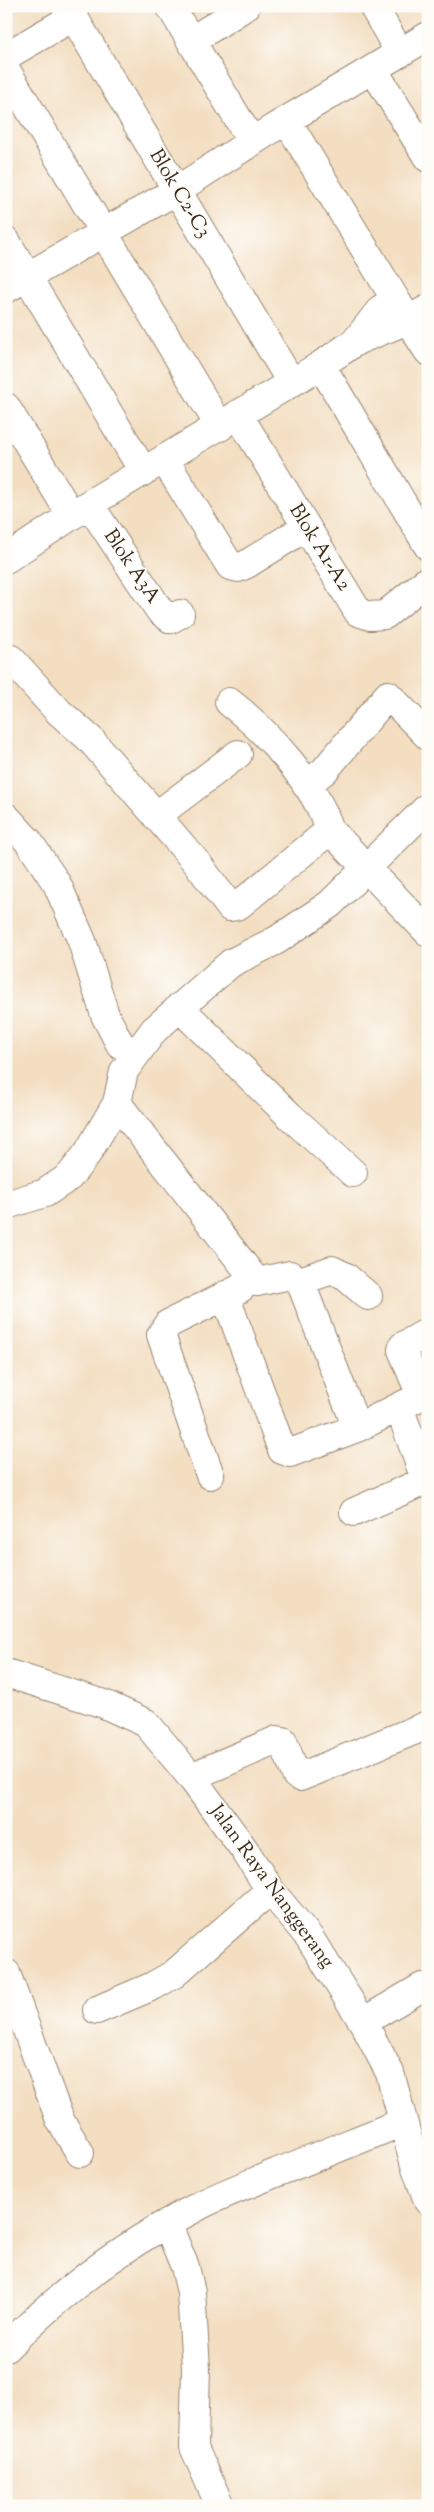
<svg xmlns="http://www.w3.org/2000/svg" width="434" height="2512" viewBox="0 0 434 2512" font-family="'Sorts Mill Goudy',serif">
<rect width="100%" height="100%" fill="#fdfcf7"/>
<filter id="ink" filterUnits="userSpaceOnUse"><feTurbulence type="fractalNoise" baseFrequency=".02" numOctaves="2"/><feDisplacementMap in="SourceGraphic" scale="10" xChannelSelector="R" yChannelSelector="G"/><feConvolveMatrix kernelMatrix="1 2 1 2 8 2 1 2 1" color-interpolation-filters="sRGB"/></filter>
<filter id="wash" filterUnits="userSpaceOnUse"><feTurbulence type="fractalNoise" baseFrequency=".0096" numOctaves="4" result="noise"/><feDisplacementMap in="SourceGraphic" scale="20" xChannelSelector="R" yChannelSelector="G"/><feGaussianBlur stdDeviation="1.12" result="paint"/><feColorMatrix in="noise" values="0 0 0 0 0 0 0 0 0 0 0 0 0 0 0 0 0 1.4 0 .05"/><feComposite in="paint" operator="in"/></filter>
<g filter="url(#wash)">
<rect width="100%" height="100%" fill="#f3dec1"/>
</g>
<g filter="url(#ink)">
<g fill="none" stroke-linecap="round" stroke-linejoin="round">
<g stroke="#978470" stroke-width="30">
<path id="minor" d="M67,6L291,382
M170,6L252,142
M373,6L400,53
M191,41L246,6
M6,56L73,17
M373,69L428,158
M6,70L220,427
M287,121L408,320L356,341
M6,241L143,471
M6,289L177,190L272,129L428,36
M390,313L408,320L428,351
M408,320L428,309
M321,365L428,546
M6,407L71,515
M238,414L358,612L370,616L385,615L428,580
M164,459L230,566L238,568L247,564L306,527
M89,504L160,611L171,619L180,614
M6,559L89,504L321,365L355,342L381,309
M11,659L59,712L90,739L197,863L230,907L239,905L330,830
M229,702C267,731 315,784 330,830L428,932
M306,785L324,771L388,695L428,736
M156,816L238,754
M6,817L29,842L57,884L82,941L105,1015L120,1044L136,1054
M179,1007L290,1116L353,1173
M117,1103L257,1282L290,1275L300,1281L357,1428
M6,1205L45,1193L69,1177L87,1154L117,1103L124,1071L154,1030L231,963L277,940L330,904L428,807
M300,1281L332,1270L346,1277L368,1296
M225,1295L282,1450L290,1453L357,1428L415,1399L419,1391L402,1350L403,1346L428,1332
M210,1475L161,1335L168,1324L241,1288
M354,1512L418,1484L424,1476L399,1407
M6,1673L104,1704L146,1723L191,1777L244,1849L270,1890L309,1937L363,2022L390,2073L415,2165L428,2201
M191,1777L277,1740L283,1741L296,1775L300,1777L428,1725
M6,1973L60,2120L80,2153
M97,2010L153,1986L174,1974L270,1890
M363,2022L422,1987L428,1988
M167,2223L185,2267L191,2292L196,2368L194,2447L220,2506
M6,2348C62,2291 126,2243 197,2207C221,2194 248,2185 273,2174C317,2157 360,2139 403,2122"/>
</g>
<use href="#minor" stroke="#fff" stroke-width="28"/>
</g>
</g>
<g text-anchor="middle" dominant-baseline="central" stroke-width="4" stroke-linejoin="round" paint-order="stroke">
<g font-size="20" fill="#3b2a1e" stroke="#fdfcf7">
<text transform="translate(179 194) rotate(59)">Blok C2-C3</text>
<text transform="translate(319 548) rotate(58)">Blok A1-A2</text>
<text transform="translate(131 567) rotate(56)">Blok A3A</text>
<text transform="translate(271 1887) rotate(54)">Jalan Raya Nanggerang</text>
</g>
</g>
<rect width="434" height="2512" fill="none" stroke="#fdfcf7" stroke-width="25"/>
</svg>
